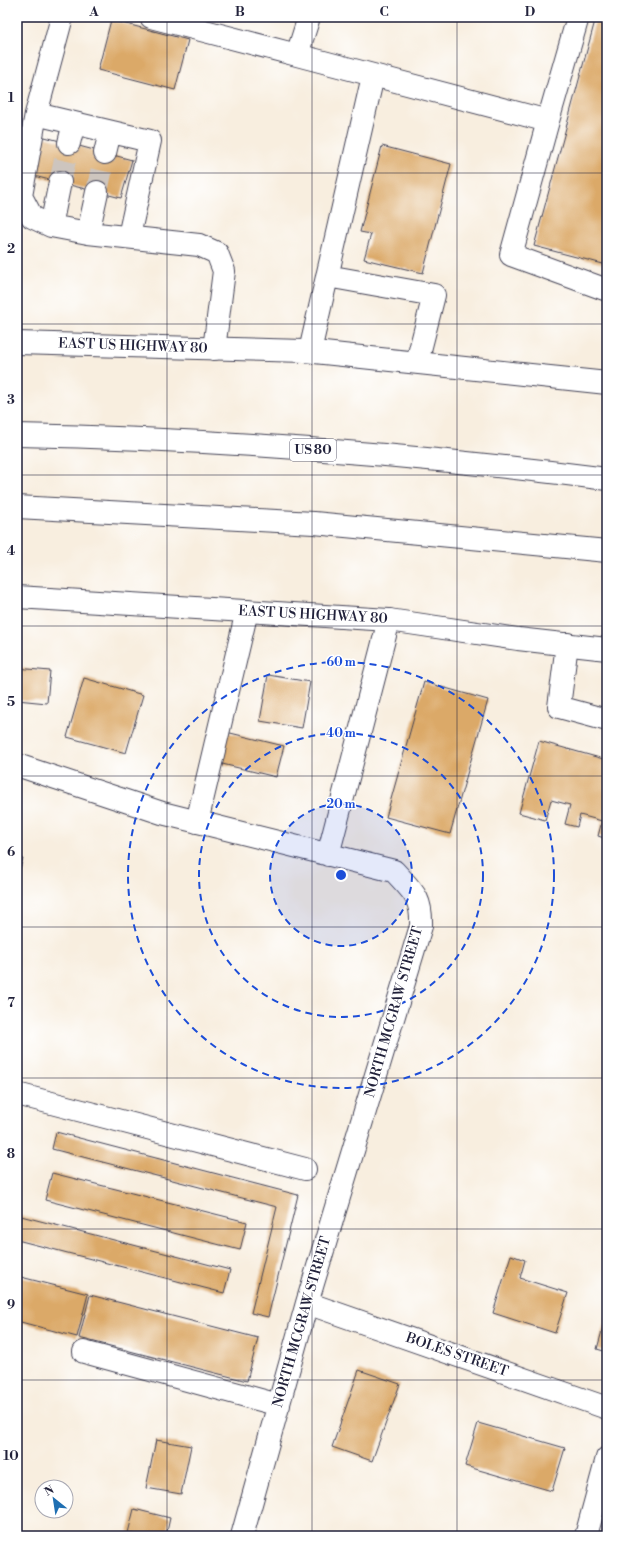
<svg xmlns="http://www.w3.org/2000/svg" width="624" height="1553" viewBox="0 0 624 1553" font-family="'Libre Bodoni',serif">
<rect width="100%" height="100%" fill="#fff"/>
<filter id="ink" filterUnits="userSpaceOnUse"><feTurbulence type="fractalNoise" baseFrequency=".025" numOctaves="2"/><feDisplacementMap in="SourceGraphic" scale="8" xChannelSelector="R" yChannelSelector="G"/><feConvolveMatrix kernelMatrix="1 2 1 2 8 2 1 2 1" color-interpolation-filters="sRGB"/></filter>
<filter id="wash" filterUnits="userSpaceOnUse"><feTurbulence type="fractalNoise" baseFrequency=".012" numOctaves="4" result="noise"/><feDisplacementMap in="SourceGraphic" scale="16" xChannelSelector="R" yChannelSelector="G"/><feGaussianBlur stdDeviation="0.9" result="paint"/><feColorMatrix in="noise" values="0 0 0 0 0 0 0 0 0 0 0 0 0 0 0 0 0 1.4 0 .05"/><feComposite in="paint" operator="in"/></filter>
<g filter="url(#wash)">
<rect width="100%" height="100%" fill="#f8eedf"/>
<g id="blocks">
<path fill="#dba967" d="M596,17H607V265L534,246Z
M111,20L188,40L175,90L98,70Z
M41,136L132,160L121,198L30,175Z
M382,146L451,164L423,273L364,259L371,234L360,232Z
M17,668L50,671L47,703L17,700Z
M268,675L310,682L302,728L260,721Z
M84,678L143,695L126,753L67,737Z
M424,682L488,700L450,834L386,817Z
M222,731L284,746L276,777L214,762Z
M539,741L607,760V839L598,836L602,821L580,815L577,827L565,824L570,805L551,800L545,820L519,813Z
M17,858L23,859L17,878Z
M56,1132L298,1195L268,1317L251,1313L277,1207L52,1149Z
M52,1173L247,1222L240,1250L45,1200Z
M21,1216L230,1270L224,1293L17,1240V1230Z
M511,1255L525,1260L520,1278L568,1293L555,1333L493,1313Z
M17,1276L88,1294L77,1337L17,1321Z
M90,1295L258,1338L247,1381L79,1338Z
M607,1313V1352L597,1349Z
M359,1370L400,1384L372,1461L332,1447Z
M478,1423L565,1448L552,1491L465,1466Z
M156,1440L191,1446L181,1494L146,1488Z
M134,1509L170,1518L166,1536H141L128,1533Z"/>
</g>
</g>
<g filter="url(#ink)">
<use href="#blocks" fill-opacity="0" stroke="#424154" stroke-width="1"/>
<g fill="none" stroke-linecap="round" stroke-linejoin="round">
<path stroke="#cdc5be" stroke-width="22" stroke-dasharray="22 11" stroke-linecap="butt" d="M60,182L69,143
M97,192L105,153"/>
<g stroke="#424154" stroke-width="24">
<path id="minor" d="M62,17L36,114L21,196L32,217L51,226L88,233L199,245L217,253L224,271L214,349
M151,17L297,55L309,17
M297,55L548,121L511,255L607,290
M36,114L150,141L129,236
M548,121L578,17
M69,143L74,123
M105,153L110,132
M51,226L60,182
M88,233L97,192
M327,276L434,295L417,362
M310,351L373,76
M567,644L559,707L607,720
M17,765L162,813L394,871C413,892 422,897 421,926L307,1303L242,1536
M197,822L247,611
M328,855L389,620
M17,1094L305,1169
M307,1303L607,1408
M84,1352L279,1405
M586,1536L607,1458"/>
</g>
<g stroke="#424154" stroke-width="24">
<path id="major" d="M17,343L305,351L607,383
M17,597L389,620L518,639L607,649"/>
</g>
<g stroke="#424154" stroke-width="24">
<path id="highway" d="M17,435C214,439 411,454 607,479
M17,507L314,523L607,551"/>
</g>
<use href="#minor" stroke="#fff" stroke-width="22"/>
<use href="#major" stroke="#fff" stroke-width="22"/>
<use href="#highway" stroke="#fff" stroke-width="22"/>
</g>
</g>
<path fill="none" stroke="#22223b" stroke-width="1" stroke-opacity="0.55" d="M167,17V1536M312,17V1536M457,17V1536M17,173H607M17,324H607M17,475H607M17,626H607M17,776H607M17,927H607M17,1078H607M17,1229H607M17,1380H607"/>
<circle cx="341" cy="875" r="71" fill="#1d4ed8" fill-opacity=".12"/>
<g fill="none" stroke="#1d4ed8" stroke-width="2" stroke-dasharray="7 5">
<circle cx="341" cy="875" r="71"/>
<circle cx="341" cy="875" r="142"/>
<circle cx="341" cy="875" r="213"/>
</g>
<g text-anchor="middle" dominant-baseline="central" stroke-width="3" stroke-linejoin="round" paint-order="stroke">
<rect fill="#fff" stroke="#646476" stroke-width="1" x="290" y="439" width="46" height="22" rx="3"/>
<g font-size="13" font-weight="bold" fill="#22223b">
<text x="313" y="450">US 80</text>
</g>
<g font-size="14" fill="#22223b" stroke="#fff">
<text transform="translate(133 346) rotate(2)">EAST US HIGHWAY 80</text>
<text transform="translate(313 615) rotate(3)">EAST US HIGHWAY 80</text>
<text transform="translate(394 1012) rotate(-74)">NORTH MCGRAW STREET</text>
<text transform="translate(302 1322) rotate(-74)">NORTH MCGRAW STREET</text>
<text transform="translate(457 1355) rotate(19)">BOLES STREET</text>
</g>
</g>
<circle cx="341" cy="875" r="6" fill="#1d4ed8" stroke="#fff" stroke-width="2"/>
<g font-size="12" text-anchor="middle" font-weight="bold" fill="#1d4ed8" stroke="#fff" stroke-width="3" stroke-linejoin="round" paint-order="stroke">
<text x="341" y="666">60 m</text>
<text x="341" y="737">40 m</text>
<text x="341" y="808">20 m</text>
</g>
<rect width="624" height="1553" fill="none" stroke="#fff" stroke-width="44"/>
<g transform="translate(54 1499) rotate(330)"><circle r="19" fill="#ffffff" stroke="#a7a7b1"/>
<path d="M0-3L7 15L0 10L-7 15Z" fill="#1f6fb2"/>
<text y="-6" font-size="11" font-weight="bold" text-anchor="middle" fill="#22223b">N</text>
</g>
<rect x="22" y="22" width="580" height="1509" fill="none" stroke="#22223b" stroke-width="1.5"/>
<g font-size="13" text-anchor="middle" font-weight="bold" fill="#22223b">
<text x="94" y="16">A</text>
<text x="240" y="16">B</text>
<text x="384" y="16">C</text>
<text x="530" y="16">D</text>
<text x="11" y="102">1</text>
<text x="11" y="253">2</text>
<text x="11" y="404">3</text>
<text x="11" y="555">4</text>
<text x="11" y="706">5</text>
<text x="11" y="856">6</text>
<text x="11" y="1007">7</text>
<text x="11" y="1158">8</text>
<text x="11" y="1309">9</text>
<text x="11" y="1460">10</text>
</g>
</svg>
